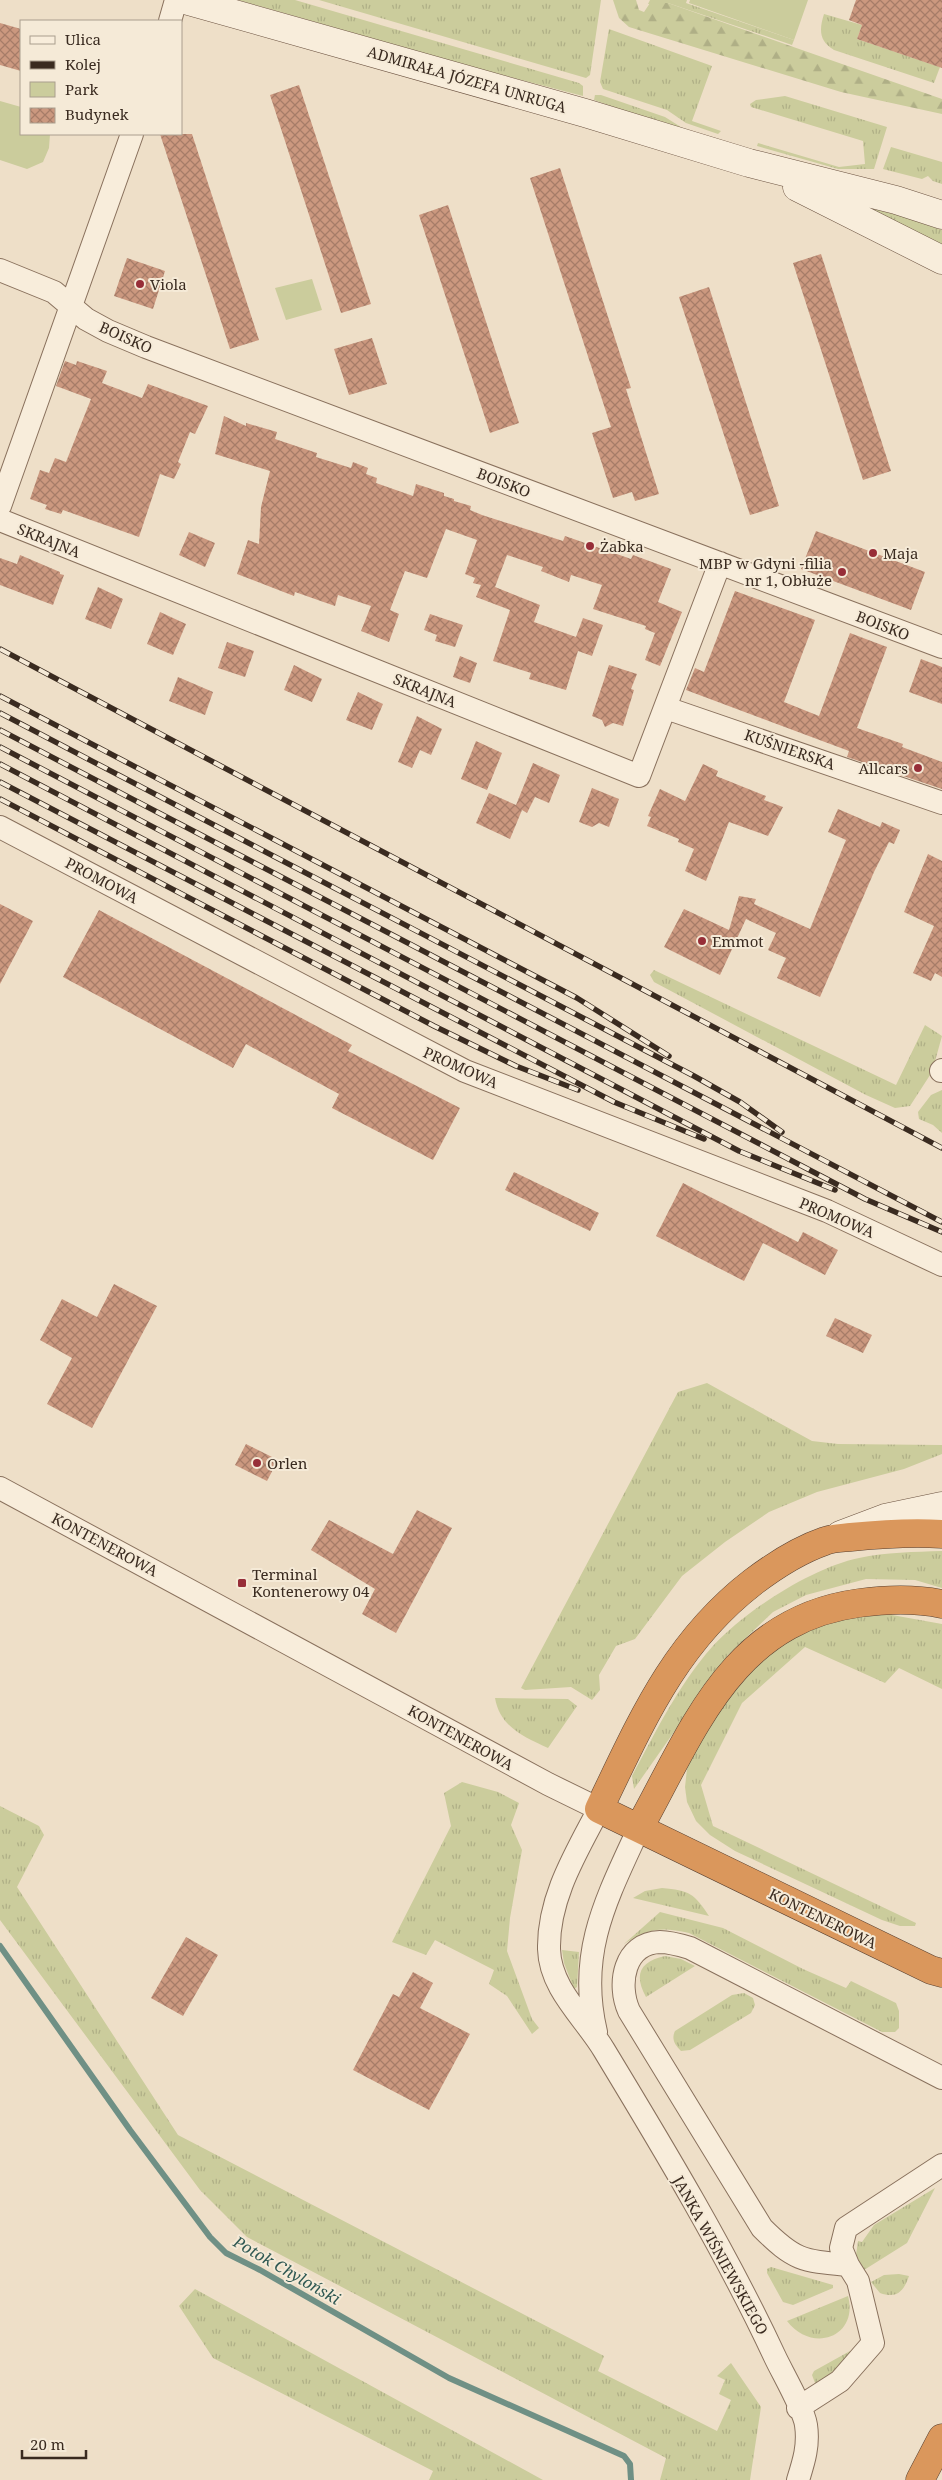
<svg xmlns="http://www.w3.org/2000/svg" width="942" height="2480" viewBox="0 0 942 2480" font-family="'Noto Serif',serif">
<defs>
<pattern id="grass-tufts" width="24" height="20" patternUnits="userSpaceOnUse" patternTransform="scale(1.25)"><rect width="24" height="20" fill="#cbcc9c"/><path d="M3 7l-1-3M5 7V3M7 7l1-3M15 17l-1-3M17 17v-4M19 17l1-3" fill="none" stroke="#afaf86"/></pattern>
<pattern id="forest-firs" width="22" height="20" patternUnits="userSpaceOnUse" patternTransform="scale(1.25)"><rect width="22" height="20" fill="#cbcc9c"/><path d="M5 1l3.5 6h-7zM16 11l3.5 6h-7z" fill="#afaf86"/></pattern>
<pattern id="building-cross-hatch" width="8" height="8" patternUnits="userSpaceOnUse" patternTransform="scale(1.25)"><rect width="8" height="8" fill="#cb987f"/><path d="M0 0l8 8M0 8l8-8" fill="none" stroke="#a67c68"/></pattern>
</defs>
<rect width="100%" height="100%" fill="#eedfc8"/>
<path fill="url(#grass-tufts)" d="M238,0H295L579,83L583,86V96L472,67Z
M319,0H601L590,75L586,78Z
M650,0H687L686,3L794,40L792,45L668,3L648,4Z
M824,14L862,25L857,39L940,67L934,83L834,50C819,41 819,30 824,14Z
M609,29L712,66L692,121L721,131L718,134L686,123L667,110L603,89L600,82Z
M595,95H601L665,117L684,129L683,132L594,100Z
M785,96L887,127L874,169H838L757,146L758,143L839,167L865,164L863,141L751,107L750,104L756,100Z
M891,147L942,162V184L933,181L928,176L922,179L883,169Z
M851,199L942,230V249Z
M654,970L896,1085L925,1025L942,1036L932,1072L910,1106L895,1108L866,1095L654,982L650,975Z
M942,1090V1133L933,1125L919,1119L918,1112L931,1095Z
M707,1383L812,1441L838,1444L942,1445V1454L904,1469L817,1492L769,1512L725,1542L682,1576L635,1639L616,1646L599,1675L600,1690L592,1700L571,1687L525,1690L521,1688L678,1392Z
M942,1551V1588L915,1580L866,1579L806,1595L773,1612L728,1655L634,1789L632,1776C655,1733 679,1684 712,1647C745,1611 811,1568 859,1558C886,1552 914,1552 942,1551Z
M892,1610V1615L942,1624V1689L899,1668L885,1683L805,1647L742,1703L701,1785L713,1826L916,1923L915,1926H900L882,1920L735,1851L710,1835L696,1821L687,1802L685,1787L687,1769L692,1756L724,1703L772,1649L830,1620Z
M495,1698L568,1699L577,1706L548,1748C524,1737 500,1727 495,1698Z
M462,1782L498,1792L519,1803L511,1825L522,1850L510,1918L507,1951L532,2019L539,2028L532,2034L507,1996L489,1984L494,1970L435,1940L426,1955L392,1942L451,1826L444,1793Z
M0,1806L39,1826L44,1835L17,1887L178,2135L604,2356L598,2371L717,2431L731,2400L719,2394L725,2380L717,2376L731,2363L761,2407L750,2480H660L666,2458L247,2237L200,2190L0,1920Z
M662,1888C689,1890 695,1894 709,1916L633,1898L645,1891Z
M660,1912L723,1928L803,1969L846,1988L851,1981L896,2003L899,2011V2028L895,2032H882L689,1933C661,1927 650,1928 624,1944Z
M562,1950L579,1952L577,1987L574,1989L564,1963Z
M665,1956L681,1959L695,1966L646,1997C633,1974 641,1961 665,1956Z
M744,1993L753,1998L755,2005L751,2013L690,2050L681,2051C675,2045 671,2039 675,2031L732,1995Z
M935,2188L907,2243L864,2270L856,2255L858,2241L862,2242L874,2225Z
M771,2267L833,2285V2288L793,2305L783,2302L767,2273V2269Z
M899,2274L909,2276C904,2291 897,2299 880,2293L871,2282L884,2275Z
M195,2289L543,2480H429L433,2471L213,2358L179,2306Z
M848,2296C859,2337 812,2354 787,2321Z
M850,2351L854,2353L822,2385L815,2383L812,2375L814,2371Z"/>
<path fill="url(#forest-firs)" d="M613,0H636L639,10L644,12L650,3H668L942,99V114L841,92L629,27L619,18Z"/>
<path fill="#cbcc9c" d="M690,0H808L794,40L689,3Z
M0,101L21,107V134H50L49,148L43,162L27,169L0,160Z
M312,279L322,310L286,320L275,288Z"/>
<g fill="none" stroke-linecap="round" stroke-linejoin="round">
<path stroke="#6f9085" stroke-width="6" d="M0,1946L130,2130L210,2237L226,2253L260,2270L449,2378L624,2456L630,2464L631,2480"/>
</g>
<path fill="url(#building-cross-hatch)" d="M856,0H942V68L857,39L862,25L849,20Z
M0,23L21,29V71L0,65Z
M299,85L371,304L341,313L270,95Z
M160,134H192L259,340L230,349Z
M560,168L631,388L626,389L659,494L635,501L632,492L613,498L592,433L611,427L530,178Z
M448,205L519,423L490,433L419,215Z
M821,254L891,471L863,480L793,263Z
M127,258L165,271L153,309L114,296Z
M709,287L779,506L750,515L679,297Z
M372,338L387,384L349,395L334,349Z
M65,361L76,365L77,361L107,371L102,383L142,398L148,384L208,406L195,434L190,432L178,462L181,464L174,479L160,474L139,537L63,510L61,514L45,509L47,505L30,499L40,470L49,473L55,458L66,462L91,399L56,386Z
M224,416L246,426V423L277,432L275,439L317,453L316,457L351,468L353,462L368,468L366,474L377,478L376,483L413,496L416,484L444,493V496L454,499V501L471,506L470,510L482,515L563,541L565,536L631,559L633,555L671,569L658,602L682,612L660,666L645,660L655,633L645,629L646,626L593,609L602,585L571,575L569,582L541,571L543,567L507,555L495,587L540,605L534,622L576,637L583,618L603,625L592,656L578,651L566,690L529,679L531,673L493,661L510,610L476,597L481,585L473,583L475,578L465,574L477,540L446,529L427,578L405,571L390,610L399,614L389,642L361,631L371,606L338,595L335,606L295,592L294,596L237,574L248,540L259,544L261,507L270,471L215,454Z
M816,531L925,572L911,610L801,569Z
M189,532L215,543L205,567L179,555Z
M20,555L60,572V574L64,575L53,605L0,585V558L17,564Z
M98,587L123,599L111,629L85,619Z
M735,591L815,620L784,702L819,716L850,633L887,647L857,728L903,744L902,747L942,762V789L847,757L849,751L686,690L695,668L704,672Z
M160,612L186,624L173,655L147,644Z
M430,614L463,625L455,647L435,641L437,635L424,630Z
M227,642L254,651L245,677L218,668Z
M460,656L477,663L470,683L453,677Z
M921,659L942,667V704L909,692Z
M294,665L322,679L312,702L284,690Z
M609,665L637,674L631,689L634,690L623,726L613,723L605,727L602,720L592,716Z
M178,677L213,692L205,715L169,701Z
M358,692L383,704L372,730L346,720Z
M417,716L442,729L431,755L420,750L412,768L398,762Z
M476,741L502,753L487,790L461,779Z
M533,763L560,775L549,803L535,797L527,813L522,810L510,839L476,823L489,793L516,805Z
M703,764L718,771L716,776L766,796L764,800L783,807L768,836L729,822L706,881L685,871L694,849L678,842L679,839L647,826L651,817L648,816L660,789L685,801Z
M592,788L619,799L609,827L599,823L592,827L579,822Z
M838,809L880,827L882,822L900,830L894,844L889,842L874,872L820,997L777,978L786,958L768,950L776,933L746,919L720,975L664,947L684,909L729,930L739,896L756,899L754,904L810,929L846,840L828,832Z
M928,854L942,861V977L935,973L931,981L913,973L934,926L904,912Z
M0,904L33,921L0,984Z
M99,910L352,1045L348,1051L460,1108L433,1160L332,1108L339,1094L246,1044L233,1068L63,977Z
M514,1172L599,1213L590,1231L505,1190Z
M683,1183L798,1242L803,1232L838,1250L825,1275L763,1243L744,1281L656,1236Z
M114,1284L157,1306L92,1428L47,1404L72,1358L40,1340L62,1299L97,1317Z
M835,1318L872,1335L863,1353L826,1336Z
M246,1444L278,1460L267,1481L235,1465Z
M417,1510L452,1528L396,1633L362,1614L375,1589L311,1550L329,1520L393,1554Z
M186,1937L218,1955L183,2016L151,1998Z
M413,1972L433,1983L420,2008L470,2034L429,2110L353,2070L393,1994L399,1997Z"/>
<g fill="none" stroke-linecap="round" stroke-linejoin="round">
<g stroke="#89715d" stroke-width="24">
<path id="street" d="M170,21L176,0
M0,270L54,292L86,319L108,331L146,347L942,647
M0,506L132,134
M0,520L639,776L720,563
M666,708L942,803
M0,827L465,1071L827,1211L942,1265
M941,1071L942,1070
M0,1488L548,1784L599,1809C576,1853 548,1898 549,1949C550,1989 585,2018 604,2050C664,2149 726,2252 775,2357C782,2372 804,2410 806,2425C809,2445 804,2461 798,2480
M596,2032C577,1952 607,1898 639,1828
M848,2265C803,2261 795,2261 762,2228L629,2011C617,1984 624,1943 660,1942C670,1942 680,1945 690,1948L942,2078
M798,2408L840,2381L873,2343L858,2281L848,2265L841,2248L846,2228L942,2165"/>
</g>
<g stroke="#6b5240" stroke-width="29">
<path id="secondary" d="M185,0L585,113L749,163L896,200L942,215
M797,187L942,260
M840,1535L885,1518L942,1506"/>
</g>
<g stroke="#584031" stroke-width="29">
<path id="highway" d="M942,1534C912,1532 881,1534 851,1537C843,1538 833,1538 825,1541C799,1550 774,1566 753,1582C674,1643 641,1722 599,1809L931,1970L942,1973
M639,1828C694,1729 732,1620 859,1603C888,1599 914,1598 942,1604
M920,2480L942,2438"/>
</g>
<use href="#street" stroke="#f8eddb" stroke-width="22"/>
<use href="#secondary" stroke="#f8eddb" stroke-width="28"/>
<use href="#highway" stroke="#da975c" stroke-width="28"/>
<g stroke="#3a2b20" stroke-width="5.5">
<path id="rail" d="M0,649L942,1148
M0,696L577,998L669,1056
M0,713L694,1076L740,1102L782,1132
M0,730L942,1222
M0,747L865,1199L942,1232
M0,764L739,1151L835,1190
M0,782L614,1102L704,1139
M0,799L434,1026L516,1066L578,1090"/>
</g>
<use href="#rail" stroke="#f5ead7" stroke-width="4" stroke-dasharray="11" stroke-linecap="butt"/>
</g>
<g fill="#972e38" stroke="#f5ead7" stroke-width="2">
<circle cx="140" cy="284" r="5"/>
<circle cx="590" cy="546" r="5"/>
<circle cx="873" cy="553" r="5"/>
<circle cx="842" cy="572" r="5"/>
<circle cx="918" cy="768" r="5"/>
<circle cx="702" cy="941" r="5"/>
<circle cx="257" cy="1463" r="5"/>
<rect x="237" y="1578" width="10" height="10" rx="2.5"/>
</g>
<g text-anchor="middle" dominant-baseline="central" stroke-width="4" stroke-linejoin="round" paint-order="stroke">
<g font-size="15" fill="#3a2b20" stroke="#f5ead7">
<text transform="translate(467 79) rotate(16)">ADMIRAŁA JÓZEFA UNRUGA</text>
<text transform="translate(126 337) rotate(24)">BOISKO</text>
<text transform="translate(504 482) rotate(21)">BOISKO</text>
<text transform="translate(49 540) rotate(22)">SKRAJNA</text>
<text transform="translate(883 625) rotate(21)">BOISKO</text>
<text transform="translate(425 690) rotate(22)">SKRAJNA</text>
<text transform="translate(790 749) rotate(19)">KUŚNIERSKA</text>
<text transform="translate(102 880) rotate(28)">PROMOWA</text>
<text transform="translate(461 1067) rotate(24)">PROMOWA</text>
<text transform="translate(837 1217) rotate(23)">PROMOWA</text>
<text transform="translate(105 1544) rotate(28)">KONTENEROWA</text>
<text transform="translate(461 1737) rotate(29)">KONTENEROWA</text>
<text transform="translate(823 1918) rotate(26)">KONTENEROWA</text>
<text transform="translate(721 2255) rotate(61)">JANKA WIŚNIEWSKIEGO</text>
</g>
<g font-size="15" fill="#3a2b20" stroke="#f5ead7" text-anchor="start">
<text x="150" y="284">Viola</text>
<text x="600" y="546">Żabka</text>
<text x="883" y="553">Maja</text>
<text x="832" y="563" text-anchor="end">MBP w Gdyni -filia<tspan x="832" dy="17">nr 1, Obłuże</tspan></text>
<text x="908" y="768" text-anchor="end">Allcars</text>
<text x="712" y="941">Emmot</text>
<text x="267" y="1463">Orlen</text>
<text x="252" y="1574">Terminal<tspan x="252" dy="17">Kontenerowy 04</tspan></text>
</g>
<g font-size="16" font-style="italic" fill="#305953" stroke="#f5ead7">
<text transform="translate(287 2270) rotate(30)">Potok Chyloński</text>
</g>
</g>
<rect x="20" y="20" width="162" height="115" fill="#f5ead7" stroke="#aa9e8e"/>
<rect x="30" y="36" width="25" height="8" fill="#f8eddb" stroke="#aa9e8e"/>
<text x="65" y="45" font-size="15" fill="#3a2b20">Ulica</text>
<rect x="30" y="61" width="25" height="8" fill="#3a2b20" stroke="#aa9e8e"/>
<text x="65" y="70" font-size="15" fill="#3a2b20">Kolej</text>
<rect x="30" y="82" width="25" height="15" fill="#cbcc9c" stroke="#aa9e8e"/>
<text x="65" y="95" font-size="15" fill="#3a2b20">Park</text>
<rect x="30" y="108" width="25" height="15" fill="url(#building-cross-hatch)" stroke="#aa9e8e"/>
<text x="65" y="120" font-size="15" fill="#3a2b20">Budynek</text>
<path d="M22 2450v8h64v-8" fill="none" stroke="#3a2b20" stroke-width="2.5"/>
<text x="30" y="2450" font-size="15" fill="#3a2b20" stroke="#f5ead7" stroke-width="4" paint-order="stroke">20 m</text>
</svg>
